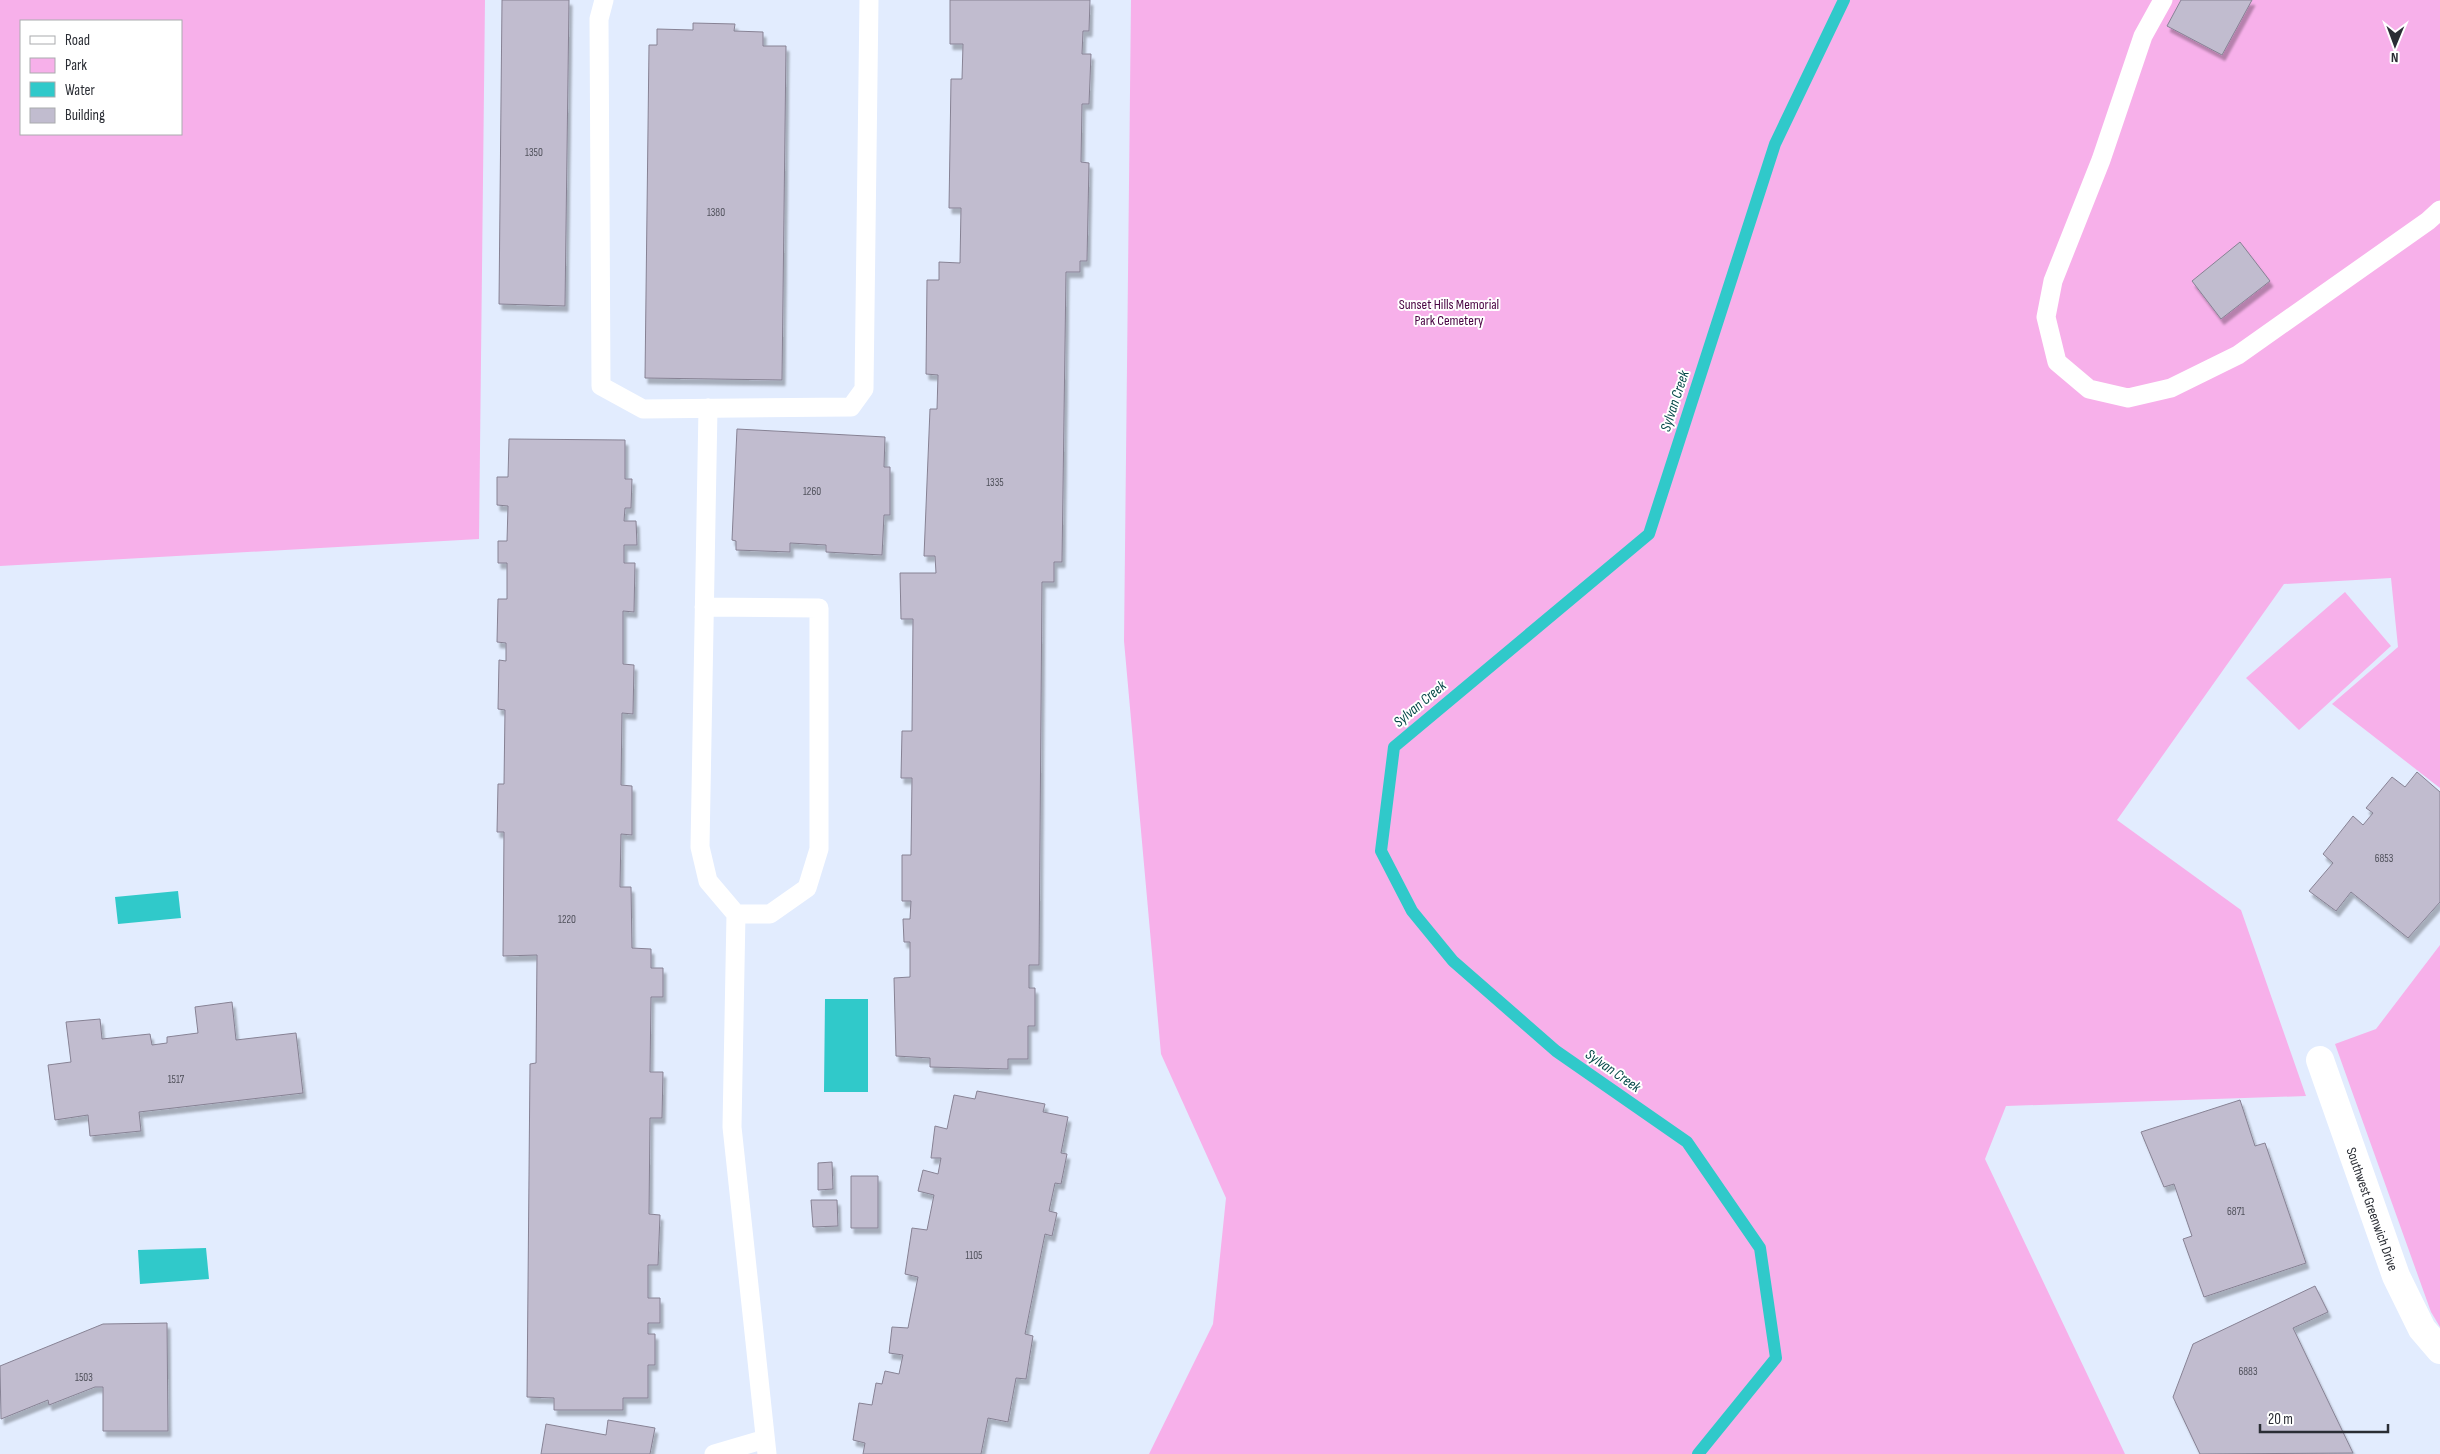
<svg xmlns="http://www.w3.org/2000/svg" width="2440" height="1454" viewBox="0 0 2440 1454" font-family="'Sofia Sans Condensed',sans-serif">
<defs>
<filter id="shadow"><feDropShadow dx="3" dy="5.5" stdDeviation="1" flood-color="#0004"/></filter>
</defs>
<rect width="100%" height="100%" fill="#e2ecfe"/>
<path fill="#f7b0ea" fill-rule="evenodd" d="M0,0H485L479,539L0,566ZM21,21H181V134H21Z
M1131,0H2440V788L2332,704L2398,647L2391,578L2284,584L2117,820L2241,910L2306,1096L2006,1106L1985,1159L2125,1454H1149L1213,1324L1226,1198L1161,1054L1124,641Z
M2345,592L2391,646L2299,730L2246,678Z
M2440,945V1327L2431,1312L2335,1044L2376,1029Z"/>
<path fill="#30c9ca" d="M178,891L181,918L118,924L115,897Z
M825,999H868V1092H824Z
M206,1248L209,1279L140,1284L138,1250Z"/>
<g fill="none" stroke-linecap="round" stroke-linejoin="round">
<path stroke="#30c9ca" stroke-width="12" d="M1698,1454L1776,1358L1760,1248L1687,1142L1556,1051L1453,961L1412,911L1381,851L1394,747L1649,534L1775,144L1844,0"/>
</g>
<path fill="#c1bccf" stroke="#878294" filter="url(#shadow)" d="M502,0H569L565,306L499,304Z
M950,0H1090L1089,31H1083L1082,54H1091L1089,104H1082L1081,162L1089,163L1087,261H1080V272H1066L1062,562H1054V582H1042L1039,965H1029V988H1035V1026H1028V1059H1008V1069L930,1067V1058L896,1056L894,978L910,977V942H904L903,919H910L911,901H902V855H911L912,778H901L902,731H912L913,619H901L900,573H936L935,556H924L930,409H937L938,375L926,374L927,280H939V262L960,263L961,208H949L951,79H962L963,44H950Z
M2181,0H2252L2222,55L2167,26Z
M693,23L735,24L734,31L763,32V46H786L782,380L645,378L649,45H657V29L693,30Z
M2240,242L2270,281L2221,319L2192,281Z
M737,429L885,437L884,467H890V515H884L882,555L826,552V545L790,543V552L736,550V541L732,540Z
M509,439L625,440V479H632L631,508H625L624,521H636L637,545H624V563H635L634,612L623,611V664L634,665L633,714L622,713L621,785L632,786V835L621,834L620,887H631L632,948L651,949V968H663V997H651L650,1072H663L662,1118H650L649,1214L660,1215L658,1265H648V1298H660V1323H648V1334H655V1365H648V1398H623V1410H554V1398L527,1397L530,1064L536,1063L537,955L503,956L504,832H497L498,784H504L505,710L498,709L499,660L506,661V643L497,642L498,599H507V563H498V541H507L508,506L497,505V477H508Z
M2417,772L2440,792V902L2408,938L2351,892L2336,911L2309,891L2333,863L2323,854L2353,816L2363,825L2373,813L2366,808L2392,777L2405,787Z
M232,1002L236,1040L296,1033L303,1093L139,1112L141,1131L90,1136L88,1115L55,1120L48,1065L71,1062L66,1022L100,1019L102,1039L150,1034L152,1045L167,1043V1037L198,1033L195,1007Z
M977,1091L1045,1104L1043,1112L1068,1117L1061,1153L1067,1154L1061,1184L1055,1183L1049,1211L1057,1213L1052,1236L1045,1234L1025,1334L1033,1336L1026,1379L1016,1378L1008,1422L988,1418L981,1454H863L865,1443L853,1440L859,1403L872,1405L876,1383L882,1384L885,1371L899,1374L903,1355L889,1353L892,1327L908,1328L918,1277L905,1274L912,1228L927,1230L934,1195L918,1191L923,1170L938,1174L941,1158H931L935,1126L947,1129L954,1095L975,1099Z
M2240,1100L2255,1146L2265,1143L2306,1263L2204,1297L2183,1239L2192,1236L2174,1184L2164,1187L2141,1132Z
M832,1162L833,1189L818,1190V1163Z
M851,1176H878V1228H851Z
M811,1200H837L838,1226L813,1227Z
M2315,1286L2328,1312L2293,1328L2353,1453L2200,1454L2173,1397L2193,1344Z
M167,1323L168,1431H103V1387H95L49,1405L48,1400L1,1419L0,1366L103,1324Z
M608,1420L655,1428L650,1454H541L546,1424L606,1435Z"/>
<g fill="none" stroke-linecap="round" stroke-linejoin="round">
<path stroke="#fff" stroke-width="19" d="M604,0L599,19L601,386L643,409L851,407L864,389L869,0
M2163,0L2143,36L2101,160L2053,281L2046,317L2057,362L2089,389L2128,398L2171,388L2238,355L2428,221L2440,210
M708,408L700,847L708,881L736,914L732,1127L767,1454
M704,607L819,608V849L807,888L770,914H736
M714,1454L765,1439"/>
<path stroke="#fff" stroke-width="28" id="s1" d="M2320,1060L2396,1276L2422,1329L2440,1350"/>
</g>
<g text-anchor="middle" dominant-baseline="central" stroke-width="4" stroke-linejoin="round" paint-order="stroke">
<g font-size="11" fill="#50515b">
<text x="534" y="152">1350</text>
<text x="716" y="212">1380</text>
<text x="995" y="482">1335</text>
<text x="812" y="491">1260</text>
<text x="2384" y="858">6853</text>
<text x="567" y="919">1220</text>
<text x="176" y="1079">1517</text>
<text x="2236" y="1211">6871</text>
<text x="974" y="1255">1105</text>
<text x="2248" y="1371">6883</text>
<text x="84" y="1377">1503</text>
</g>
<g font-size="14" fill="#490442" stroke="#fff">
<text x="1449" y="304">Sunset Hills Memorial<tspan x="1449" dy="16">Park Cemetery</tspan></text>
</g>
<g font-size="14" fill="#2a2d34" stroke="#fff">
<text stroke="none"><textPath href="#s1" startOffset="158">Southwest Greenwich Drive</textPath></text>
</g>
<g font-size="15" font-style="italic" fill="#054848" stroke="#fff">
<text transform="translate(1675 401) rotate(-72)">Sylvan Creek</text>
<text transform="translate(1420 704) rotate(-40)">Sylvan Creek</text>
<text transform="translate(1613 1071) rotate(35)">Sylvan Creek</text>
</g>
</g>
<rect x="20" y="20" width="162" height="115" fill="#ffffff" stroke="#aaabae"/>
<rect x="30" y="36" width="25" height="8" fill="#ffffff" stroke="#aaabae"/>
<text x="65" y="45" font-size="15" fill="#2a2d34">Road</text>
<rect x="30" y="58" width="25" height="15" fill="#f7b0ea" stroke="#aaabae"/>
<text x="65" y="70" font-size="15" fill="#2a2d34">Park</text>
<rect x="30" y="82" width="25" height="15" fill="#30c9ca" stroke="#aaabae"/>
<text x="65" y="95" font-size="15" fill="#2a2d34">Water</text>
<rect x="30" y="108" width="25" height="15" fill="#c1bccf" stroke="#aaabae"/>
<text x="65" y="120" font-size="15" fill="#2a2d34">Building</text>
<g transform="translate(2395 45) rotate(181)" stroke="#ffffff" stroke-width="4" paint-order="stroke">
<path d="M0-4L9 19L0 12L-9 19Z" fill="#2a2d34"/>
<text y="-8" font-size="14" font-weight="bold" text-anchor="middle" fill="#2a2d34">N</text>
</g>
<path d="M2260 1424v8h128v-8" fill="none" stroke="#2a2d34" stroke-width="2.5"/>
<text x="2268" y="1424" font-size="15" fill="#2a2d34" stroke="#ffffff" stroke-width="4" paint-order="stroke">20 m</text>
</svg>
